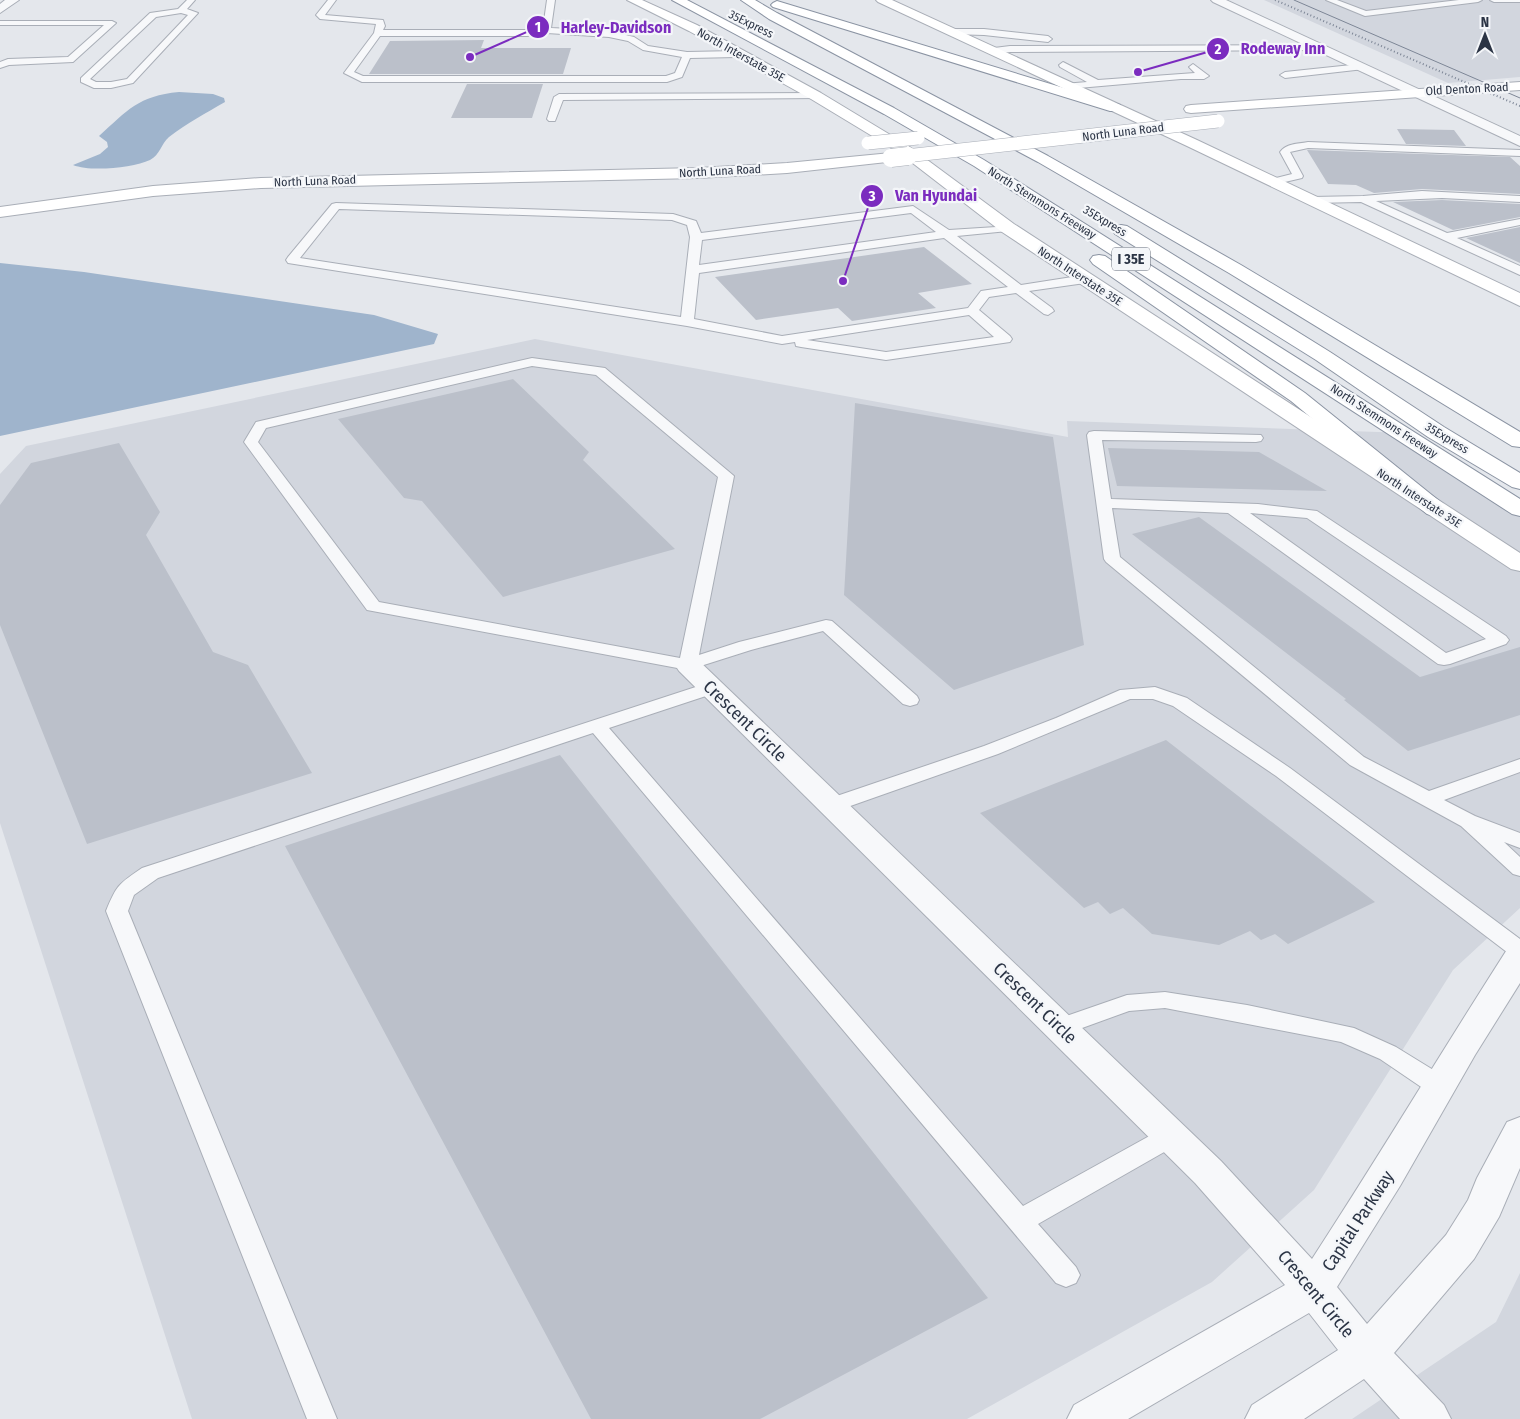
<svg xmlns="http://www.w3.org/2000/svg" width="1520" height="1419" viewBox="0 0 1520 1419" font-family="'Fira Sans Condensed',sans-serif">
<rect width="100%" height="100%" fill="#e4e7ec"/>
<path fill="#d2d6de" d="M1264,0H1520V77L1448,83Z
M535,339L1068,437L1067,421L1407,433L1520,502V908L1453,970L1314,1190L1212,1282L967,1419H192L0,823V474L26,446Z
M1520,1273V1419H1352L1496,1322Z"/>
<path fill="#9fb4cc" d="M179,92L213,94L224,98L225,102C206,113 187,123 169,137C161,144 160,155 150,160C133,168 90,172 73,165L100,154L108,147L107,142L99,136C128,110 138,96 179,92Z
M0,263L84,272L374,315L438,334L434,344L0,436Z"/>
<path fill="#bbc0ca" d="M484,40L481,48H571L563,74H369L390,41Z
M467,84H543L532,118H451Z
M1397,129L1454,130L1466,146L1406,144Z
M1307,150L1510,157L1520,166V194L1422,189L1374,193L1356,185L1328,184Z
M1442,200L1520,204V217L1453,230L1393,202Z
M1520,227V263L1466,238Z
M924,247L972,284L918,293L936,308L852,321L838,308L756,320L715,277Z
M513,379L589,452L583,460L675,549L503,597L422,501L404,498L338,419Z
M855,403L1053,437L1084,645L954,690L844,595Z
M119,443L160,512L146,535L213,652L248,665L312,773L87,844L0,625V505L31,463Z
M1108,448L1259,452L1327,491L1117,486Z
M1199,517L1420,677L1520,647V715L1408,751L1344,700L1346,699L1132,534Z
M1166,740L1375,902L1288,944L1275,934L1261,940L1250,931L1219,945L1152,934L1123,908L1110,914L1098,902L1084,908L980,813Z
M560,755L988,1298L760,1419H591L285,846Z"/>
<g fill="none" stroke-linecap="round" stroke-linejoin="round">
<g stroke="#a9aeb7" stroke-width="2">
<path id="service" d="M187,0H195L187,9L198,13L133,83L111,88H94L81,82V78L150,13L178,9ZM181,13L188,15L127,79L111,82H96L90,79L156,17Z
M328,0H336L325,15L383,20L385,26L383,30H527L543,28L547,0H555L551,28L609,31L634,37L648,46L687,52L737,51L741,54L737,57L690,58L682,77L667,82H362L344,73L374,33L376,24L320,19L316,15ZM547,33L609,37L628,41L643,50L682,57L675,73L666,76H363L354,72L380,36H527Z
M1326,0H1337L1366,11L1459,0H1482L1478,2L1365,16Z
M1490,0H1520V2H1494Z
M0,21H112L116,23L73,62L9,65L0,68V62L8,59L68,57L104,25H0Z
M953,29H984L1048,36L1052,39L1048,42L984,35L950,34V30Z
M1319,45L1322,46V50L1010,52L994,54L990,51L994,48L1010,46Z
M1063,62L1098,80L1195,73L1189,67L1193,64L1209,76L1204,79H1181L1067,89L1062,86L1064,84L1087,82L1060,67L1059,65Z
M1361,64L1365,67L1364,69L1285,78L1280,75L1285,72Z
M816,93L821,96L819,98L563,100L555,121H549L547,119L554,97L559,94Z
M1308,142L1520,150V156L1308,148L1290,152L1303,176L1302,178L1272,185L1268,184L1267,182L1268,180L1292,174L1280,152C1287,143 1297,144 1308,142Z
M1422,191L1520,196V202L1442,198L1376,201L1447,233L1520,219V225L1457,238L1520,266V275L1361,202L1312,203L1307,200L1312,197L1363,196Z
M336,203L673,214L696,221L701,233L913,206L949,230L1012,226L1014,228L1008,231L957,236L1021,285L1085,275L1091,279L1085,283L1029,291L1052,308L1054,311L1048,315L1044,314L1016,293L989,297L979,310L1010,336L1012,339L1010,342L886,360L801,347L796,346L795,342L782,344L687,326L288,263L286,260L288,257L332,204ZM339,209L672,220L687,225L690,237L681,317L300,258ZM911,213L936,232L699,265L702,240ZM944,238L1008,287L981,291L968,308L782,336L694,319L699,273ZM969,315L994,337L886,352L807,340Z
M532,358L605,368L734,476L699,655L739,642L826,620L832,621L917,696L919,700L917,704L910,706L903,704L823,631L751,650L688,670L367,610L244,442L256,422ZM532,366L596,375L718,477L680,658L379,602L258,442L266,428Z
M1094,431L1261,435L1263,438L1261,441L1256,442L1102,440L1111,499L1258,504L1317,511L1506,636L1509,640L1506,644L1450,664L1444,665L1438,664L1228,513L1112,508L1120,557L1364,757L1429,791L1520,759V772L1444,800L1475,816L1520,833V848L1504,842L1520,857V876L1513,874L1461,826L1350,765L1106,562L1104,559L1087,435L1089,432ZM1250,513L1307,518L1486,639L1446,653Z
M711,682L718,684L720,688L718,692L609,728L1023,1206L1162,1129L1171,1126L1180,1129L1184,1136L1180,1143L1038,1224L1076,1267L1080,1275L1076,1283L1066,1287L1056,1283L593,733L158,878L134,895L128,911L337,1419H307L106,911C117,884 119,884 142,868Z
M1155,687L1187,698L1290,768L1520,939V958L1512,956L1276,776L1173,706L1153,699H1130L998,754L839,810L832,811L825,810L822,805L825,800L984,746L1056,718L1120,690Z
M1165,992L1247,1005L1354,1028L1396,1047L1448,1079L1451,1086L1448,1093L1439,1095L1430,1093L1380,1059L1341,1042L1165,1008L1129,1011L1060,1036L1052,1033L1048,1027L1052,1021L1127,995Z"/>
</g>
<g stroke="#a9aeb7" stroke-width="2">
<path id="minor" d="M5,0H19L0,13V4Z
M688,657L697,659L1221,1161L1312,1259C1379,1156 1442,1051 1508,948L1520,944V983L1475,1055L1400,1186L1337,1287L1367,1324L1446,1235L1468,1200L1477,1178L1507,1122L1520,1117V1168L1499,1217L1474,1259L1394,1353L1444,1405L1451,1419H1400L1364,1379L1304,1419H1245L1252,1405L1338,1350L1309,1313L1128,1419H1067L1074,1405L1285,1285L1195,1183L679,671L675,665L679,659Z"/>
</g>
<g stroke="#a9aeb7" stroke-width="2">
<path id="tertiary" d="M1211,0H1226L1520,136V146L1213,2Z"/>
</g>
<g stroke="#a9aeb7" stroke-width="2">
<path id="secondary" d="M627,0H642L697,25L821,93L907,145L1014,224L1520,553V571L1511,569L1002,232L897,151L811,99L689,31Z
M876,0H892L1197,140L1520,293V306L1187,146L878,2Z
M1520,82V90L1191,113L1186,112L1184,109L1186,106L1191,105Z
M891,153L896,155L899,158L896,161L787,173L698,178L261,188L153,196L0,217V207L153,186L261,178L698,168L787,163Z"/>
</g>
<g stroke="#8b94a3" stroke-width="2">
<path id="motorway" d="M672,0H687L894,108L984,160L1520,499V516L1512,514L974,166L884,114Z
M741,0H755L777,13L1048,156L1241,265L1520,432V447L1512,446L1229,273L1038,162L769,19Z
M777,1L1120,105L1122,108L1120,111H1110L773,7L771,5L773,3Z
M1121,225L1127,226L1330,352L1444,427L1520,473V489L1512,487L1428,437L1316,360L1115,234L1113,230L1115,226Z
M1099,255L1105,256L1305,393L1443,504L1447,509L1443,514L1435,516L1427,514L1291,401L1093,264L1090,260L1093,256Z"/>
</g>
<use href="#service" fill="#f7f8fa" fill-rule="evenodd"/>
<use href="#minor" fill="#f7f8fa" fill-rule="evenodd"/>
<use href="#tertiary" fill="#f7f8fa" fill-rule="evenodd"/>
<use href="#secondary" fill="#fff" fill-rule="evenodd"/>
<use href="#motorway" fill="#fff" fill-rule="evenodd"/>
<path stroke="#7d8696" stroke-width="1" d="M1294,0L1520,98"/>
<path stroke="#7d8696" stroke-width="2" stroke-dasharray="1 2.5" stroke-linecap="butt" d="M1275,0L1520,106"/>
<g stroke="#a9aeb7" stroke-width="14" stroke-linecap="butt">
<path id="secondary-bridge-far1" d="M868,143L918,138
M897,157L1218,121"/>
</g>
<g stroke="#a9aeb7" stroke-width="19" stroke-linecap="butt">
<path id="secondary-bridge" d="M891,158L908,156"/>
</g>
<use href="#secondary-bridge-far1" stroke="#fff" stroke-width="13"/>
<use href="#secondary-bridge" stroke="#fff" stroke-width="18"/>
</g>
<g text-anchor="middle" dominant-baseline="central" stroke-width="4.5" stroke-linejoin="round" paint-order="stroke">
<g font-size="12" fill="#2b3445" stroke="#f4f6f9">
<text transform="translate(751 24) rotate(26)">35Express</text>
<text transform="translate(741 55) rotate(29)">North Interstate 35E</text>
<text transform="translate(1467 89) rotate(-3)">Old Denton Road</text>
<text transform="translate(1123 132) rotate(-7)">North Luna Road</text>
<text transform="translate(720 171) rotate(-3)">North Luna Road</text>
<text transform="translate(315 181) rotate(-2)">North Luna Road</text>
<text transform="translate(1042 203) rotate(32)">North Stemmons Freeway</text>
<text transform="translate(1105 221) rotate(31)">35Express</text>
<text transform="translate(1080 276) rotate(33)">North Interstate 35E</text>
<text transform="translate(1384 421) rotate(33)">North Stemmons Freeway</text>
<text transform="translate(1447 438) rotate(31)">35Express</text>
<text transform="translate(1419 498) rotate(33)">North Interstate 35E</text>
</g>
<rect fill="#f4f6f9" stroke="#676e7b" stroke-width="1" x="1112" y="247.5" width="38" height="23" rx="4"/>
<g font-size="14" font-weight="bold" fill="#2b3445">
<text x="1131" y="259">I 35E</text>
</g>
<g font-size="18" fill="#2b3445" stroke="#f4f6f9">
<text transform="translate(745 721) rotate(44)">Crescent Circle</text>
<text transform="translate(1035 1003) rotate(44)">Crescent Circle</text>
<text transform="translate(1358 1221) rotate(-57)">Capital Parkway</text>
<text transform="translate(1316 1294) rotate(50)">Crescent Circle</text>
</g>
</g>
<path fill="none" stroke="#7b2cbf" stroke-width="2" d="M470 57L538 27M1138 72L1218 49M843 281L872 196"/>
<g fill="#7b2cbf" stroke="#f4f6f9" stroke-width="2">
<circle cx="470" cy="57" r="5"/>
<circle cx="1138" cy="72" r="5"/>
<circle cx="843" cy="281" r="5"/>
<circle cx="538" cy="27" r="12"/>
<circle cx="1218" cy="49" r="12"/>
<circle cx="872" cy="196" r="12"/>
</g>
<g font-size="15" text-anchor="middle" font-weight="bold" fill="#fff">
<text x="538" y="32">1</text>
<text x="1218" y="54">2</text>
<text x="872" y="201">3</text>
</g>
<g font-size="16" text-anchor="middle" font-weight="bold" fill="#7b2cbf" stroke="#f4f6f9" stroke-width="4.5" stroke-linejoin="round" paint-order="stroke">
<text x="616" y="33">Harley-Davidson</text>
<text x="1283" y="54">Rodeway Inn</text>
<text x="936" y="201">Van Hyundai</text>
</g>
<g transform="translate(1485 35)" stroke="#f4f6f9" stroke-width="4" paint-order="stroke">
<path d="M0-4L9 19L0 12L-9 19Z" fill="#2b3445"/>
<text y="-8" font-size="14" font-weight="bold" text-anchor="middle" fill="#2b3445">N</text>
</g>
</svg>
